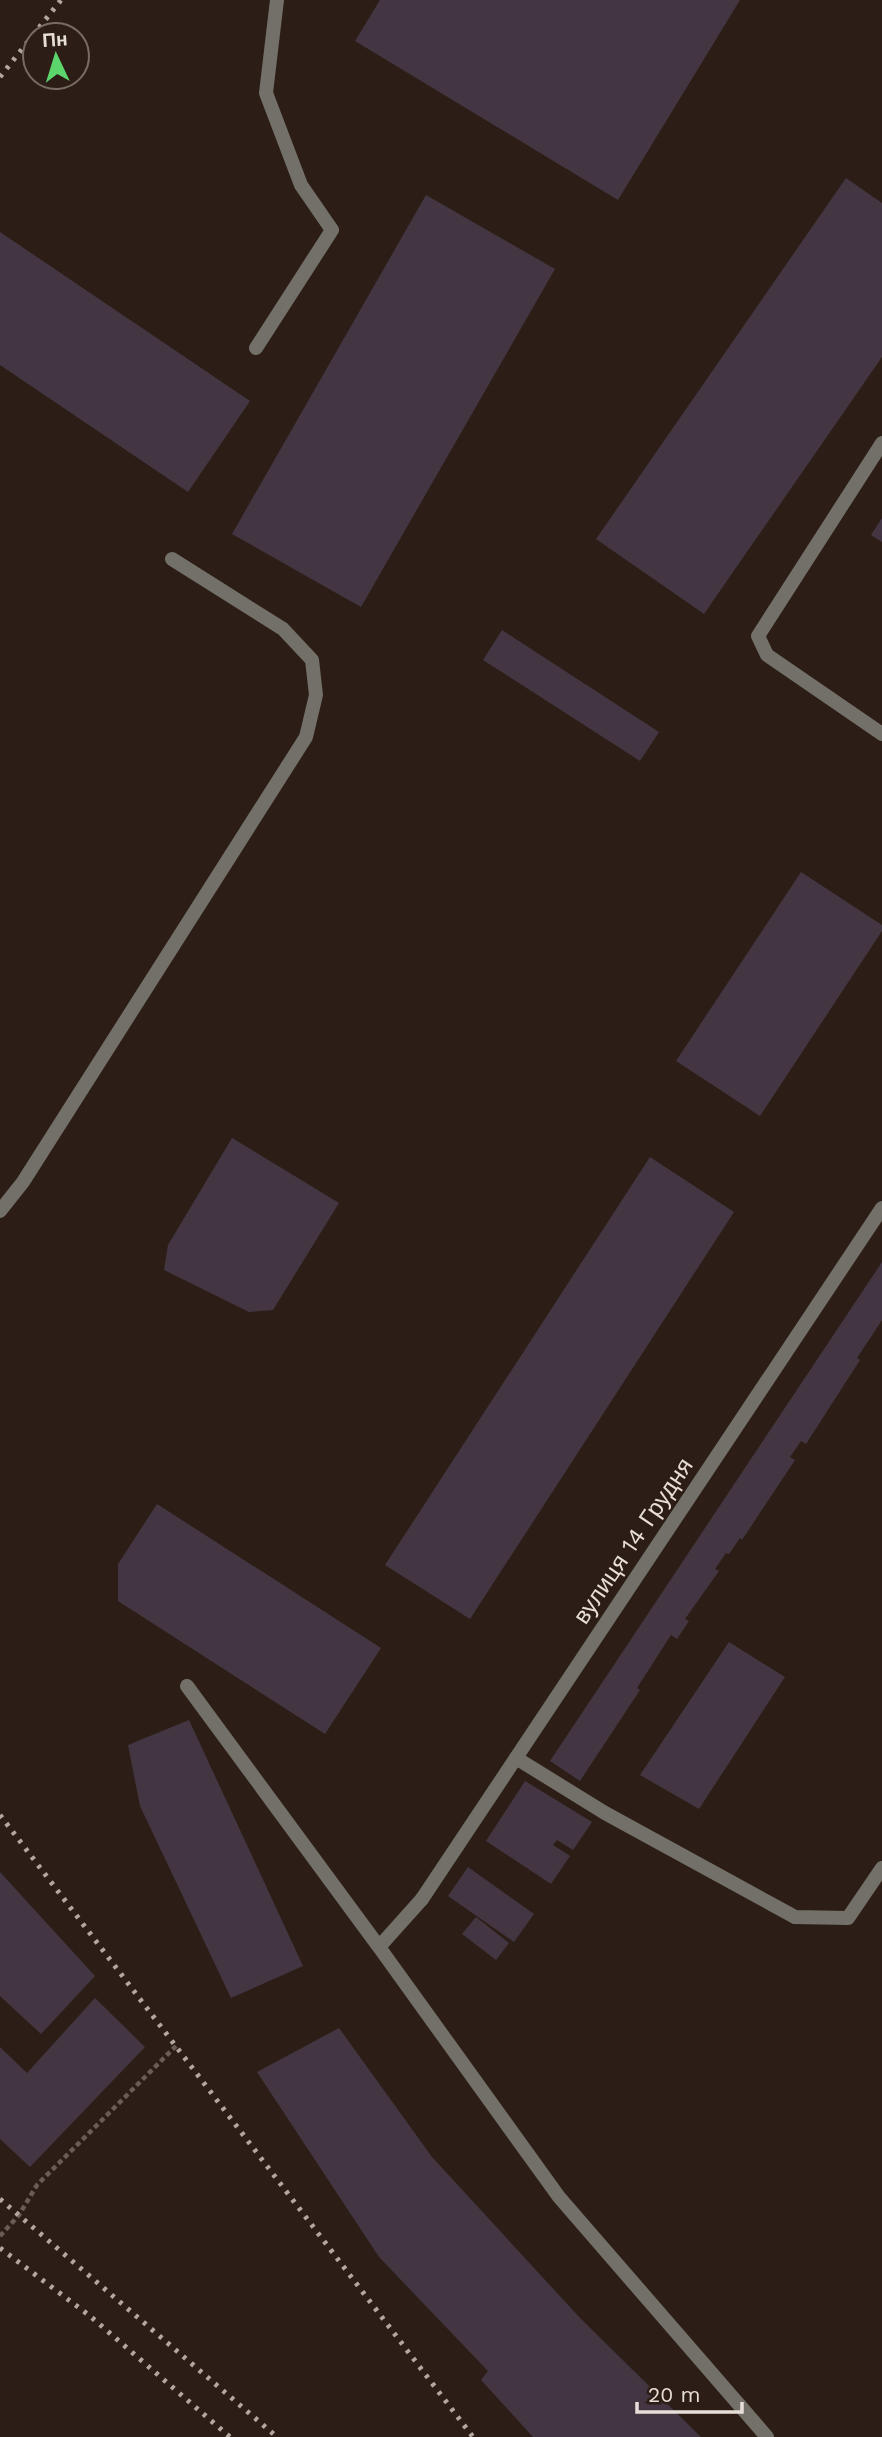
<svg xmlns="http://www.w3.org/2000/svg" width="882" height="2437" viewBox="0 0 882 2437" font-family="'Work Sans',sans-serif">
<rect width="100%" height="100%" fill="#2c1e16"/>
<path fill="#433642" d="M380,0H740L618,200L355,41Z
M846,178L882,203V357L704,614L596,539Z
M426,195L555,269L361,607L232,534Z
M0,232L250,401L188,492L0,365Z
M882,518V542L871,535Z
M502,630L659,732L640,761L483,660Z
M801,872L882,925V931L760,1116L676,1061Z
M232,1138L339,1203L273,1310L249,1312L164,1270L168,1245Z
M650,1157L734,1212L470,1619L385,1565Z
M882,1262V1320L857,1358L860,1360L806,1444L801,1441L790,1457L795,1460L742,1540L740,1538L729,1554L726,1553L715,1569L719,1571L685,1619L689,1621L677,1639L671,1635L637,1688L640,1690L580,1781L550,1761Z
M157,1504L381,1648L325,1734L118,1601V1564Z
M729,1642L785,1677L699,1809L640,1775Z
M189,1720L303,1966L231,1998L140,1806L128,1745Z
M525,1781L592,1822L573,1850L557,1840L553,1845L570,1856L551,1884L486,1841Z
M468,1867L534,1914L514,1942L448,1896Z
M0,1872L95,1976L41,2034L0,1996Z
M476,1917L509,1943L496,1960L462,1934Z
M95,1998L145,2047L30,2167L0,2139V2047L27,2073Z
M339,2028L432,2157L581,2319L701,2437H533L481,2380L488,2371L379,2257L257,2072Z"/>
<g fill="none" stroke-linecap="round" stroke-linejoin="round">
<path stroke="#6a5d56" stroke-width="4.5" stroke-dasharray="5 3.5" stroke-linecap="butt" d="M0,2236L19,2215L37,2185L176,2046"/>
<path stroke="#727068" stroke-width="14" d="M256,348L332,230L301,185L266,93L277,0
M882,443L758,636L767,655L882,734
M0,1211L23,1182L306,737L316,695L312,660L283,629L172,559
M187,1686L379,1947
M516,1758L605,1813L795,1917L848,1918L882,1868
M422,1899L379,1947L559,2197L767,2437"/>
<path stroke="#727068" stroke-width="14" d="M422,1899L882,1208"/>
<path stroke="#b2a7a2" stroke-width="5" stroke-dasharray="3.5 7" stroke-linecap="butt" d="M0,77L61,0
M0,1815L473,2437
M0,2199L277,2437
M0,2248L90,2316L230,2437"/>
</g>
<g text-anchor="middle" dominant-baseline="central" stroke-width="5" stroke-linejoin="round" paint-order="stroke">
<g font-size="24" fill="#e8ded9" stroke="#2c1e16">
<text transform="translate(633 1541) rotate(-56)">вулиця 14 Грудня</text>
</g>
</g>
<g transform="translate(56 56) rotate(356)"><circle r="33" fill="#2c1e16" stroke="#776b64" stroke-width="2"/>
<path d="M0-5L12 26L0 18L-12 26Z" fill="#5dd56d"/>
<text y="-10" font-size="19" font-weight="bold" text-anchor="middle" fill="#e8ded9">Пн</text>
</g>
<path d="M637 2402v10h105v-10" fill="none" stroke="#e8ded9" stroke-width="3.5"/>
<text x="648" y="2402" font-size="21" fill="#e8ded9" stroke="#2c1e16" stroke-width="5" paint-order="stroke">20 m</text>
</svg>
